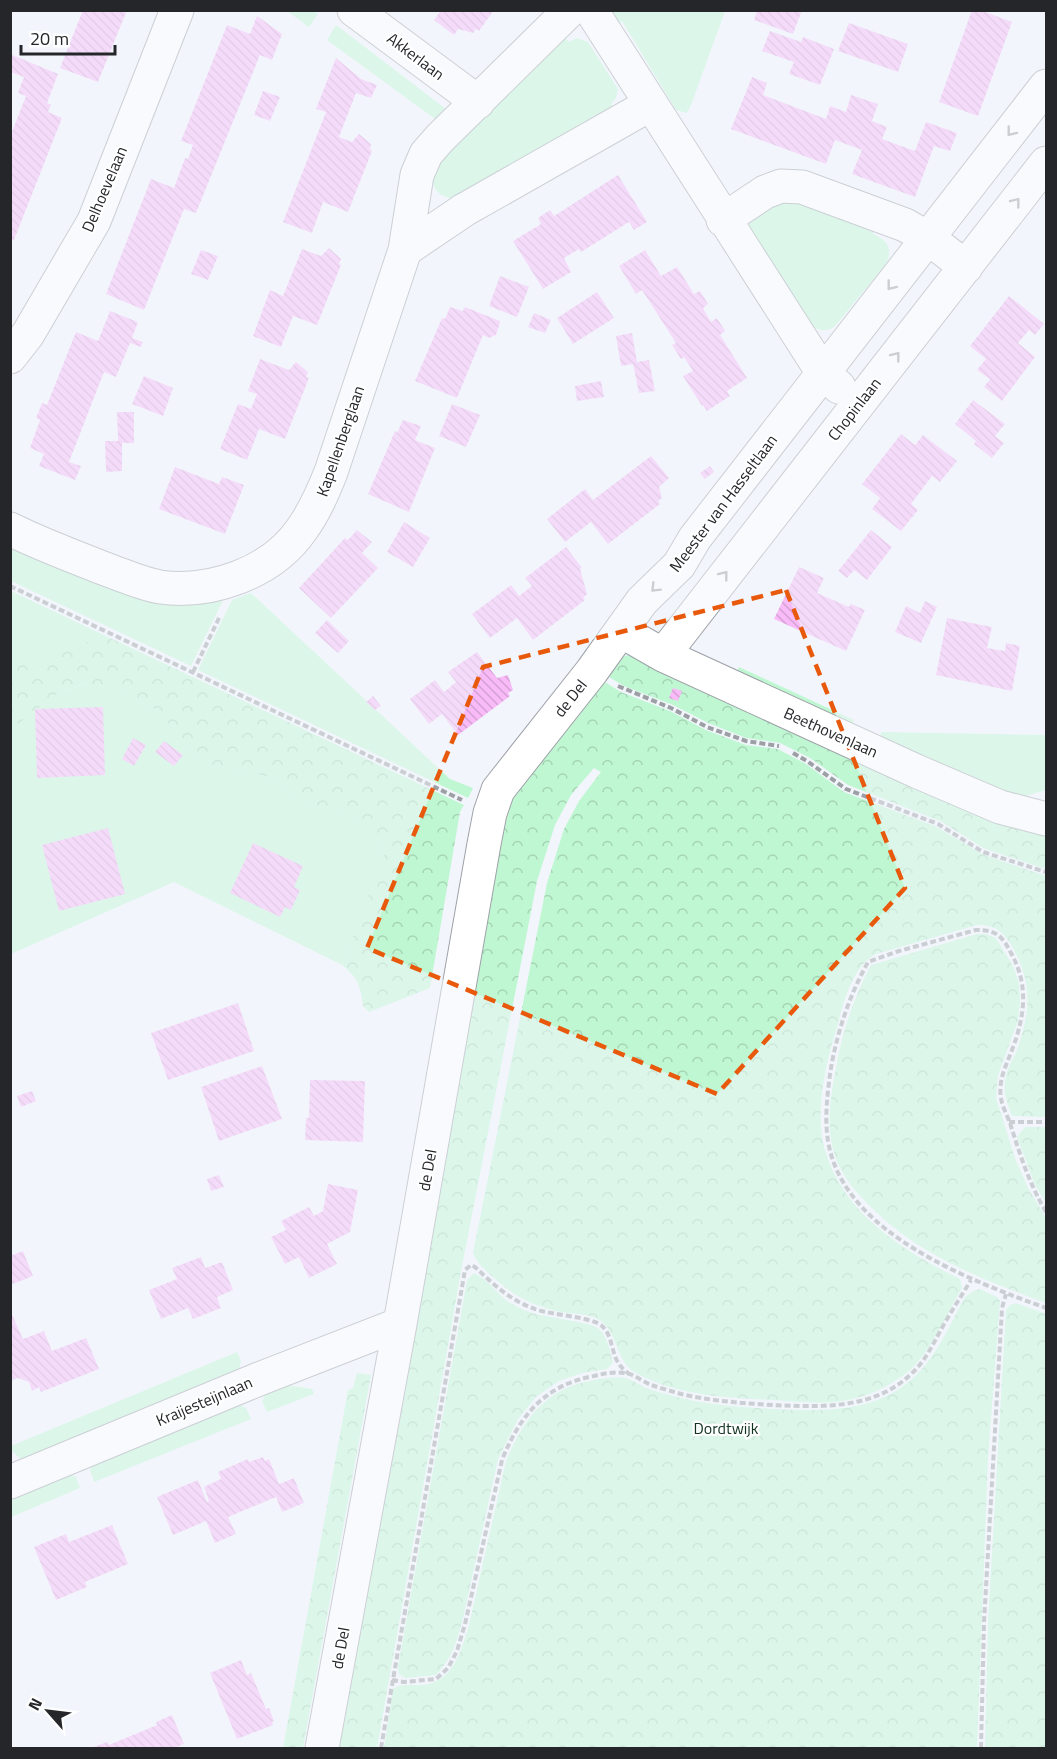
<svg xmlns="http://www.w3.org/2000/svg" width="1057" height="1759" viewBox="0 0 1057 1759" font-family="'Titillium Web',sans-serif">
<defs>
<pattern id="forest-crowns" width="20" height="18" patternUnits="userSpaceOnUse" patternTransform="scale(1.5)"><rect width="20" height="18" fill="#c0f7d3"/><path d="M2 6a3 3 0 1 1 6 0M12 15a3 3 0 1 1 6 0" fill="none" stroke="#a5d4b5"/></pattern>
<pattern id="building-back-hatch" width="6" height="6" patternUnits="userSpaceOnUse" patternTransform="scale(1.5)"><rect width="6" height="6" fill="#f9bbf8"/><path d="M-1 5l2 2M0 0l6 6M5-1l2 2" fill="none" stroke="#d5a1d5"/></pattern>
</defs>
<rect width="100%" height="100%" fill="#f2f6fc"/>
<path fill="#c0f7d3" d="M287,11H313L318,14L309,27Z
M609,11H725L691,105L687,113L676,110L622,21L616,24Z
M336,25L446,109L435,119L327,40Z
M563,35L569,42L577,38L588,42L618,89L616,98L611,104L617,111L456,199C430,196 430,180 436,160Z
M789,198L875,228L873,234C888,240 893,249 886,264L835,326C828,332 821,331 813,327L747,232L751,218Z
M10,543L226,594L191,666L11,581Z
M11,591L106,636L11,667Z
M251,593L450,779L473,788L468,798L198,670L232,600Z
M739,667L854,720L851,728L735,676Z
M86,683L116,689L158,711L194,755L207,764L273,778L295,799L351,816L375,835L384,854L342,965L174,882L11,954L10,729L58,694Z
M882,732L1046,735V790L1019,798L878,739Z
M237,1352L241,1361L238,1373L24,1462L11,1450V1446Z
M286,1385L312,1389L314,1394L267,1412L262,1401L268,1390Z
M237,1404L246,1408L251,1419L94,1482L90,1470L93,1463Z
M68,1473L76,1477L80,1488L11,1517V1496Z"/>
<path fill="url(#forest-crowns)" d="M106,636L464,805L460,812L430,988L369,1012L363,1006C360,984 358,978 342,965L384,854L375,835L351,816L295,799L273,778L207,764L194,755L158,711L116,689L85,683L58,694L11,729L10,667Z
M628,655L640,658L1046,834V869L985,849L940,821L848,785L810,758L780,743L746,738L708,723L673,705L624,686L604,674L619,658Z
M600,679L621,692L670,711L706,730L746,745L778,749L806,764L844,792L937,827L982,854L1046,876V1117L1012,1116C1007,1103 1002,1091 1006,1076C1008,1067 1013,1059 1017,1050C1030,1012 1033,985 1013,948C1004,932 996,925 977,925L876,954C853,966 844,1000 838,1024C826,1062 814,1111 825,1150C843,1214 905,1252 960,1279L962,1288C947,1313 928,1358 905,1374C887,1388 866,1397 843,1401C821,1404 798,1402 775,1400C727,1398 677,1396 634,1372C614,1359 619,1329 596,1318C585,1313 569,1314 556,1311C529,1304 514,1296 493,1277C485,1270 478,1264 473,1253L547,883L564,829L579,801L601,772L594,768L571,795L555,825L537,881L462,1266L377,1748H339L407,1382L402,1368L506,806Z
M977,934H986L996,938L1013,966L1019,983L1020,1002L1018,1021L998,1075L996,1098L1015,1158L1028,1188L1046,1218V1303C981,1279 915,1254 866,1202C851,1187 838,1170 833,1149C826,1123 831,1094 836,1068C842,1032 854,997 871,965Z
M1025,1127H1046V1203L1035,1185L1017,1137Z
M474,1273C487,1279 495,1291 506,1300C514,1306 526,1311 536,1314C550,1318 592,1322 599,1329C608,1337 610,1352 613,1363L607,1369L582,1373L559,1381L536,1397L518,1419L498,1459L462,1623C456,1643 451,1660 436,1675L405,1678L399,1674L398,1667L467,1280Z
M980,1289L997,1297L1000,1301L988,1458L977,1748H384L393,1689C401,1683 411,1686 420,1685C453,1684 461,1651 469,1625L506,1461C524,1418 546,1388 594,1380C605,1378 615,1376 626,1378C633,1380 640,1385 646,1388C657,1392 670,1395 681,1398C711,1405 741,1407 772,1409C820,1411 876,1414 914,1377C937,1356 950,1324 965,1297L973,1291Z
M1016,1303L1046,1314V1748H985L988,1622L1006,1310L1010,1305Z
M357,1373L371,1375L303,1748H283L348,1390L353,1388Z"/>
<path fill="url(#building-back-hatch)" d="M83,10H127L98,82L60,68Z
M441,10H494L479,31L476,29L473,33L458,29L454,35L434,20Z
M757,10H802L793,34L754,20Z
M972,10H980L1012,22L978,116L939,102Z
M257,16L282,34L272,60L260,55L196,213L184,209L144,310L106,294L151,179L174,188L185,158L188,159L193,145L181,141L227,25L250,34Z
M849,23L908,44L898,72L838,51Z
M770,31L801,42L803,37L834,49L820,85L789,74L794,62L762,51Z
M10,54L58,74L47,103L51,105L48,112L62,118L14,240L10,239V137L26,96L18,93L24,77L10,72Z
M336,58L361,79L377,85L371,98L356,93L339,137L352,142L359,134L371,144L370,149L372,151L348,212L323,202L312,233L283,222L326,112L316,109Z
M752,77L767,83L763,95L826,119L830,106L846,112L851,95L878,104L872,121L887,127L882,139L915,151L926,122L957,133L950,151L934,146L915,197L852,174L862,150L835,140L826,164L731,129Z
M263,91L280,97L270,121L254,115Z
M618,175L647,222L634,230L629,222L581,252L579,249L564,258L571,272L543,289L513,241L541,224L538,218L550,210L554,216Z
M329,248L341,259L339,264L341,265L317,325L293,316L281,347L253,336L270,290L283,296L302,249L321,256Z
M201,250L218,256L208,280L191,274Z
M645,250L661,276L677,267L694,294L700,291L708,304L703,308L711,322L717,318L725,331L720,335L747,378L727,391L730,396L707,411L703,405L702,406L683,376L693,371L684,357L681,359L672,345L676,343L642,290L636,294L619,266Z
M500,276L529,287L517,317L489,306Z
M597,292L614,318L573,344L557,318Z
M1009,296L1044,324L1035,335L1029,330L1018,343L1035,357L1002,401L984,387L990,379L977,370L986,359L970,346Z
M450,307L463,311L465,307L500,321V323L496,335L489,338L483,335L457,398L415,381L442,318L445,319Z
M110,311L138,322L132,338L143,342L141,347L130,343L116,377L104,372L69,462L81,466L75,480L39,466L44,454L30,448L40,420L36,418L42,403L47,405L76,332L98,341Z
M534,313L551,320L545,333L528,327Z
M632,333L637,362L649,360L655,391L639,393L633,364L621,366L616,336Z
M260,359L289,370L296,362L308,372L306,377L309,378L285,439L259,429L247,460L220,449L238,404L251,409L257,394L248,391Z
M144,376L173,388L163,416L132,404Z
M601,381L604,397L577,401L575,386Z
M973,400L1005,424L995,436L1004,443L992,458L974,444L976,441L955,424Z
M452,404L480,415L466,447L439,436Z
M117,412H134V443H122V471L106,472L105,441H118Z
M403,420L421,426L415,440L435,448L409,512L368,494L395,431L397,433Z
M901,434L915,445L923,435L957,461L940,482L932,476L911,504L918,510L901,531L872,509L880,498L862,484Z
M651,456L669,478L659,487L662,498L658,501L660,504L608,544L591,522L565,542L547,519L585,489L593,500Z
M710,466L714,472L705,479L700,473Z
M175,467L219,484L222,477L244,485L225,534L159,509Z
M404,522L430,538L413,567L387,552Z
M357,530L372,542L362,553L378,568L331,618L299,588L345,538L348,540Z
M871,530L892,547L867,580L854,570L847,578L838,571Z
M566,547L582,568L580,569L587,594L583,598L585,600L533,640L517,618L490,638L472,614L511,585L519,596L532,586L525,578Z
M799,567L824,578L817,593L849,607L851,604L865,610L846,651L774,619Z
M925,601L937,607L921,643L895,632L906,606L920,613Z
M947,618L992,627L987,648L1005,651L1006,643L1020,646L1012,691L936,675Z
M327,620L349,641L338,653L315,633Z
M477,652L497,678L508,675L513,690L508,693L510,696L458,735L442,714L429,724L410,699L435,680L444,692L456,682L448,672Z
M673,688L682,691L678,701L669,698Z
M373,696L381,706L375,710L366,702Z
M103,707L105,775L37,778L35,709Z
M133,738L146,745L134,766L122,759Z
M164,741L183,755L174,766L155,752Z
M108,828L125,894L59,911L42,845Z
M253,843L303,866L294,887L300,890L291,910L285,907L280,917L230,893Z
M238,1003L254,1051L168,1080L151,1033Z
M262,1066L282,1119L219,1141L201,1087Z
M310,1080L365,1081L363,1142L305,1140L306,1118H309Z
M32,1091L36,1101L21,1107L17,1096Z
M219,1175L224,1187L211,1191L207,1179Z
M328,1184L358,1190L350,1232L327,1244L337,1264L309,1278L299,1257L285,1264L271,1237L286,1230L281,1221L309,1207L314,1216L323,1211Z
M23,1251L33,1276L10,1285V1256Z
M201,1257L205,1268L222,1262L233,1290L217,1297L221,1308L193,1319L188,1308L161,1319L149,1290L177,1279L172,1268Z
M10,1310L23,1339L44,1331L52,1351L86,1338L99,1369L41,1392L39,1387L32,1391L29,1382L18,1378L10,1381Z
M263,1457L265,1461L269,1459L279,1484L294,1478L304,1503L282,1512L276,1497L228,1517L236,1534L215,1543L206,1521L173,1535L157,1497L198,1480L207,1502L209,1501L204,1487L221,1479L218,1472L248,1459L249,1462Z
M112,1525L128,1564L85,1582L87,1587L56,1600L34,1547L66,1534L69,1542Z
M241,1660L247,1675L251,1673L266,1709L269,1708L274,1721L272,1722L273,1725L237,1739L210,1673Z
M172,1715L184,1744L174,1748H91L107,1742L109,1745L157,1725L156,1722Z"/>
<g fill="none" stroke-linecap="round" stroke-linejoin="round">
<g stroke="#9ea2a8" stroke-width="35">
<path id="minor" d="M354,10L478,102
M591,10L823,373L839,387
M723,220L765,192L781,186L802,187L905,225L928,238L966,267
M405,250L464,210L651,104
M10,357L28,334L94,221L177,10
M10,529C42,545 75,557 108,570C125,576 142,584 160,587C211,594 272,573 302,529C315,511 323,492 331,472L405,250L417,175L426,154L440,138L570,10
M621,631L663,655L916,771L1000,807L1046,819
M663,655L1046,163
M10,1482L259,1379L400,1324
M322,1748L400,1324L484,844L490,813L498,790L592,671L642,601L679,565L695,538L1046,86"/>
</g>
<path stroke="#9c9fa3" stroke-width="4" stroke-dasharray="6 3" stroke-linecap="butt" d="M10,586L462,800
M193,672L220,616
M618,686L671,708L707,727L746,741L779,746
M793,753L807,761L846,789L938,824L983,852L1046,872
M1009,1122H1046
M1046,1212C1029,1183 1020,1155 1010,1123C1007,1115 1002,1106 1001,1098C998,1080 1006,1066 1012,1050C1025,1016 1029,985 1011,953C1002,936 997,930 976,930L899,951L868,962C849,996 836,1035 830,1074C827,1098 824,1123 829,1146C847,1235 972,1281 1046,1308
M392,1680L404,1682L436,1679L448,1668L457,1651L465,1624L502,1460C520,1415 545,1385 594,1376C605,1373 619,1371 630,1374C637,1377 644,1382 651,1385C660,1388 671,1391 681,1394C711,1401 741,1403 772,1405C819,1407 873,1410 910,1375C925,1362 933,1344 943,1326C952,1310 962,1295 971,1280
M381,1748L465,1270L471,1265L475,1267C493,1284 511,1301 535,1309C551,1315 593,1317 602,1326C613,1336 611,1353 619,1364C621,1368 626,1371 629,1374
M981,1748L984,1622L1002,1308L1006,1294"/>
<use href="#minor" stroke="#fff" stroke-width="33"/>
</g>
<defs><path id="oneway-chevron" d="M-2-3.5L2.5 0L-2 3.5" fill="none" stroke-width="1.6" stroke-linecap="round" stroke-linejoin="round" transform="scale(1.5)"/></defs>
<g stroke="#9d9d9f">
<use href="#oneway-chevron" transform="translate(1011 132) rotate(128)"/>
<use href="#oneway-chevron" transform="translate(1016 202) rotate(-52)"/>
<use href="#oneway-chevron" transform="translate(891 286) rotate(128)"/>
<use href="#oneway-chevron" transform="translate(896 356) rotate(-52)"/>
<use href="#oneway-chevron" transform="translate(724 575) rotate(-52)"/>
<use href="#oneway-chevron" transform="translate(655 588) rotate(135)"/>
</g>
<path d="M0 0H1057V1759H0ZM786,590L905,888L717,1094L367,948L483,667Z" fill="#f2f6fc" fill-opacity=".55" fill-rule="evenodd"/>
<path fill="none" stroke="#e8590c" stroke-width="4.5" stroke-dasharray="12 8" stroke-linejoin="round" d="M786,590L905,888L717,1094L367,948L483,667Z"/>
<g text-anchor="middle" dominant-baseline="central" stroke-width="4.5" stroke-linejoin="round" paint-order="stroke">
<g font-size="16" fill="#252629" stroke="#fff">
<text transform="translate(416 56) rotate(37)">Akkerlaan</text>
<text transform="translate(104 189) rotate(-67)">Delhoevelaan</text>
<text transform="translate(854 409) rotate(-52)">Chopinlaan</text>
<text transform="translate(340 441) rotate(-71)">Kapellenberglaan</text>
<text transform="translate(723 503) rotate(-53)">Meester van Hasseltlaan</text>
<text transform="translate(570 698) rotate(-52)">de Del</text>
<text transform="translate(831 732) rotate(24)">Beethovenlaan</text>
<text transform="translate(427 1170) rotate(-80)">de Del</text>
<text transform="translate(204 1401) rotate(-23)">Kraijesteijnlaan</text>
<text transform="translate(340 1648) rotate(-80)">de Del</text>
</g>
<g font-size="16" fill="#113420" stroke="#fff">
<text x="726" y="1428">Dordtwijk</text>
</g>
</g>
<rect width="1057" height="1759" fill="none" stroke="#252629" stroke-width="24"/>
<g transform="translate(48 1711) rotate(298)" stroke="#ffffff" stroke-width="4.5" paint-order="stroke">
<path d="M0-4.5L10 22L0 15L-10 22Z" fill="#252629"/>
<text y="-9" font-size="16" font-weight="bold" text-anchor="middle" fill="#252629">N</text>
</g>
<path d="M21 45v9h94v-9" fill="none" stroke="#252629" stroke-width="3"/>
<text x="30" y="45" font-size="18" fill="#252629" stroke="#ffffff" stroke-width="4.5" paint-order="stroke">20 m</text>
</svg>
